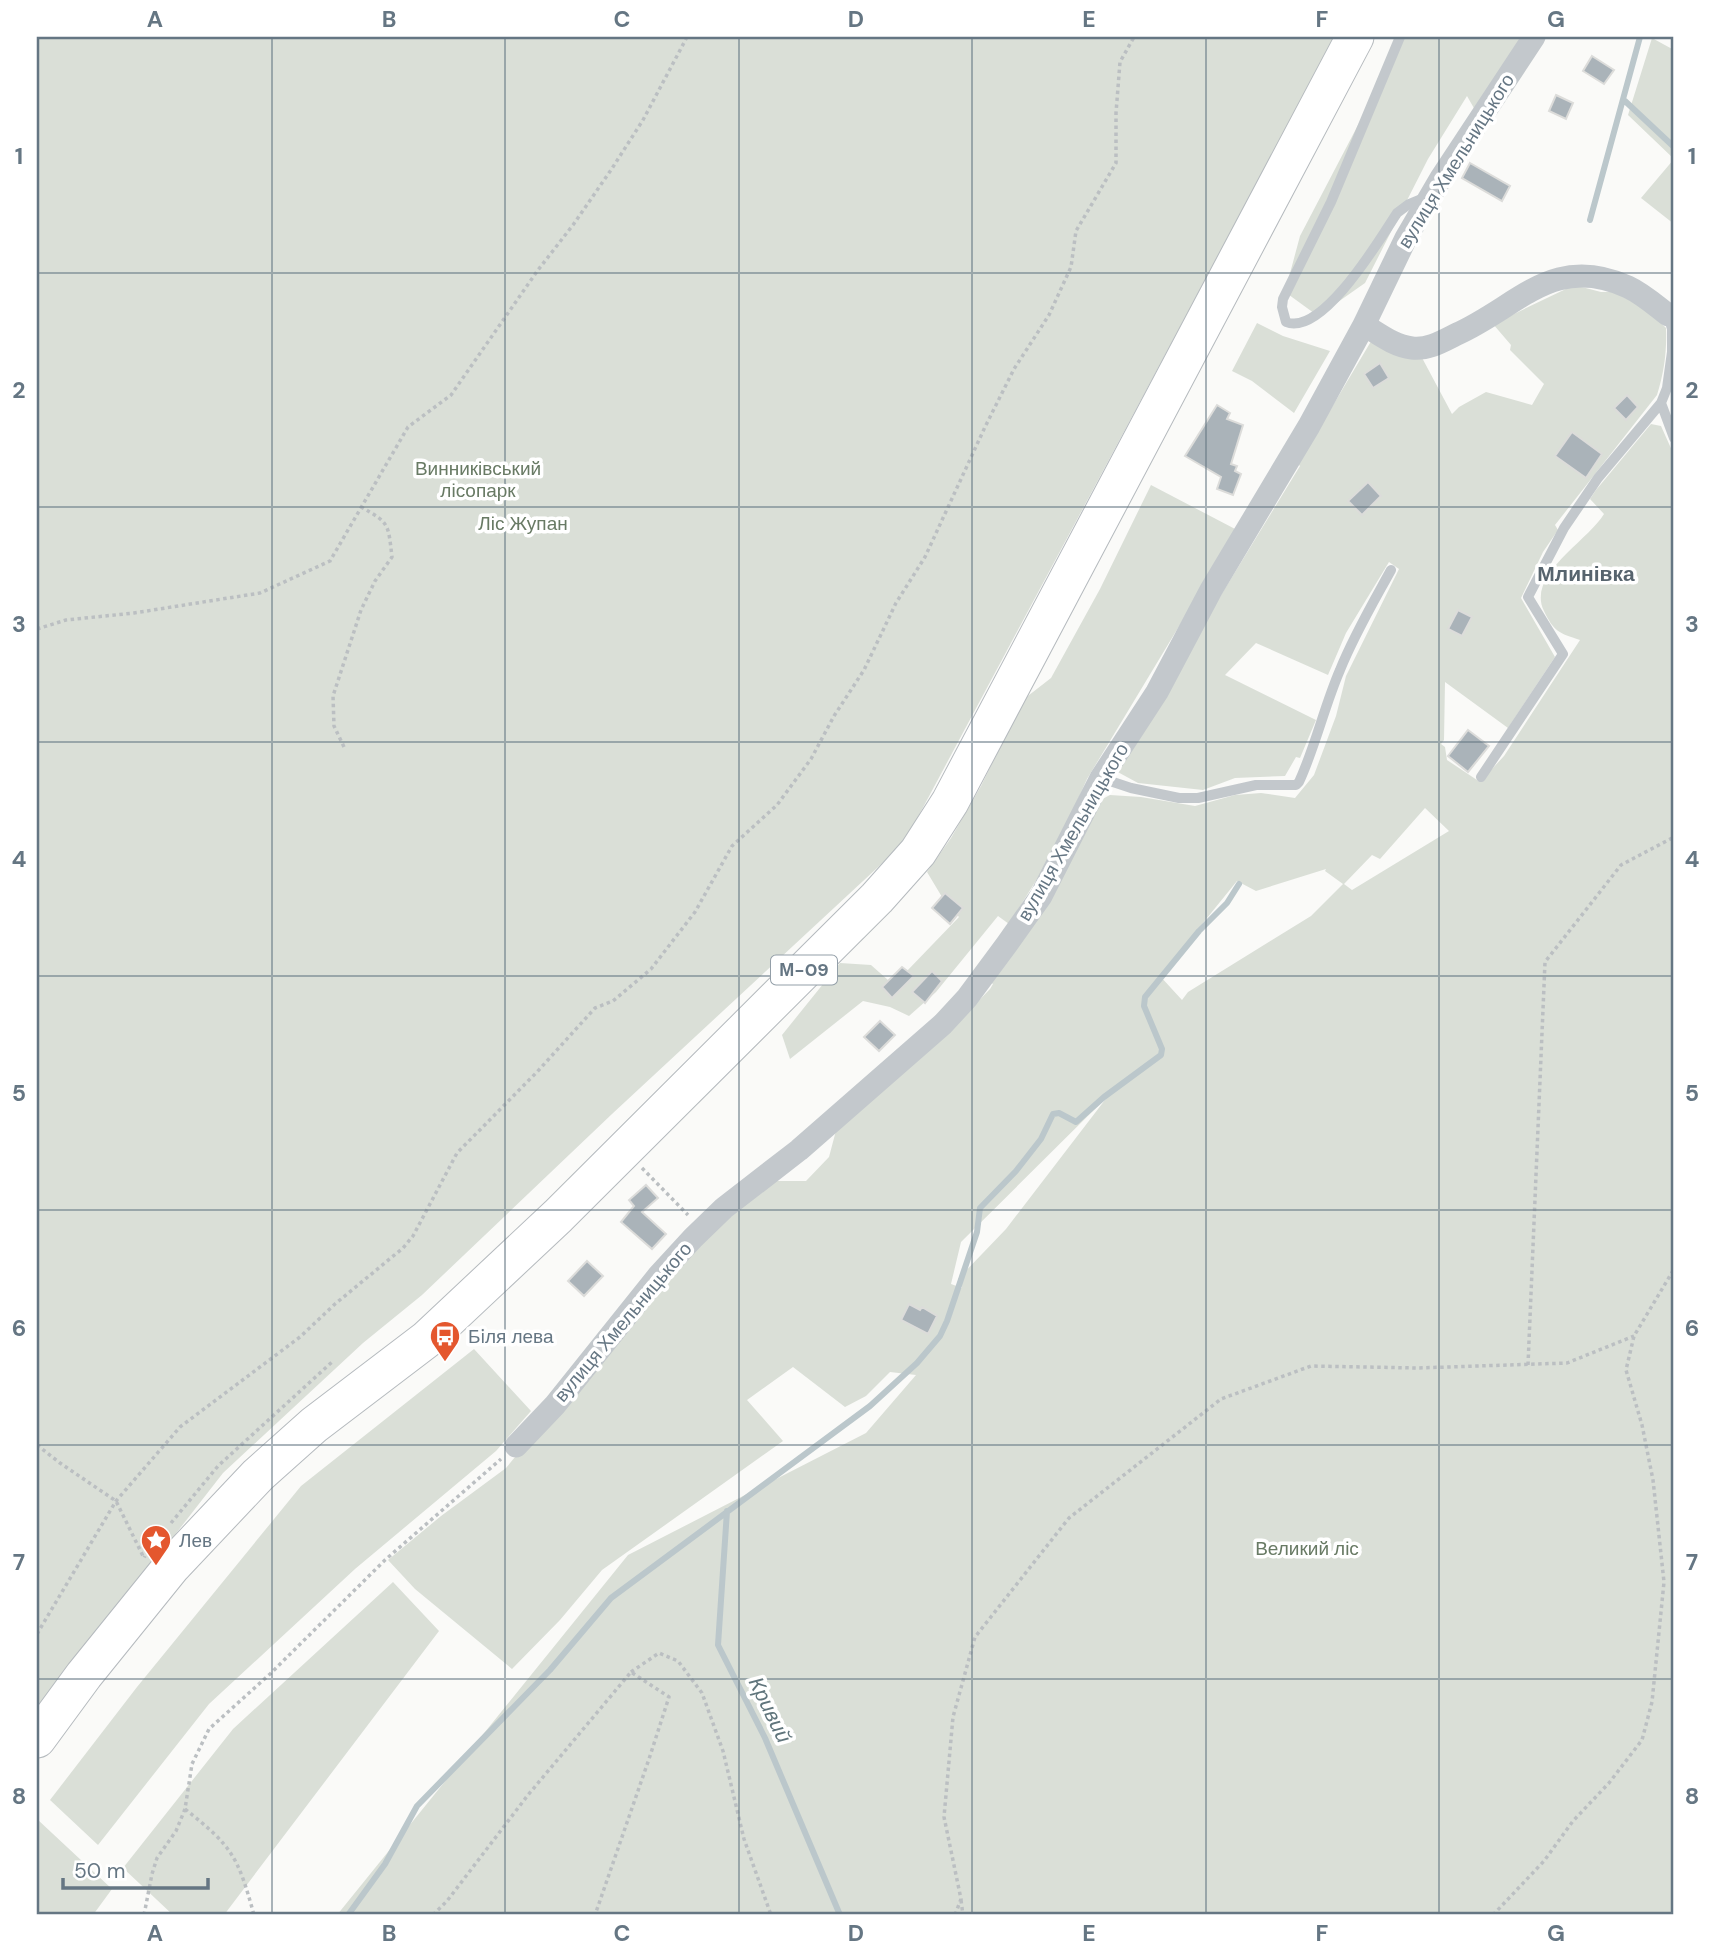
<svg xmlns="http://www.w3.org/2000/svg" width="1711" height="1952" viewBox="0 0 1711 1952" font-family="'DM Sans',sans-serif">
<rect width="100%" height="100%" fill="#fafaf8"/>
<path fill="#dadfd7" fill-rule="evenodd" d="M37,37H1335L904,843L612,1114L422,1295L363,1343L223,1473L37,1712Z
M1404,37H1528L1475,110L1467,96L1428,159L1365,283L1318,316L1285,292L1300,236Z
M1652,38L1674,50V224L1641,198L1674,159L1628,115Z
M1578,286L1601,292H1614L1648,310L1666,328C1667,351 1664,373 1657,395L1555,525L1558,530L1543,552L1521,598L1555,657L1508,728L1445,682L1444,740L1441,744L1445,747L1447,760L1480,782L1504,756L1580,640C1559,633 1554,632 1544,611C1526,575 1588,541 1604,514L1590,499L1596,490L1651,424L1661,426L1674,455V1915H337L628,1555L866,1433L916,1375L890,1372L866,1396L845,1407L793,1367L747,1400L783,1441L602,1570L560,1620L512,1669L415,1589L388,1560L441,1516L506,1468L676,1262L774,1181H806L829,1157L838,1123L940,1041L990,989L993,984L984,977L1095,803L1110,795L1141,797L1195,806L1235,795L1261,793L1295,798L1314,775L1336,716L1346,676L1399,569L1389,562L1346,633L1328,675L1256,643L1225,675L1316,720L1300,758L1296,757L1285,776L1235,778L1203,790L1138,783L1114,770L1300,466L1298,464L1373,338L1420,354L1452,414L1459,407L1486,392L1532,405L1544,384L1510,350L1511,345L1493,324L1570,287ZM1425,808L1449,831L1352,890L1344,884L1372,855L1380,859ZM1326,869L1325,871L1343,884L1311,916L1188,992L1182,1000L1160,976L1237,881L1256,891ZM1108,1096L1006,1229L958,1279L962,1288L951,1284L961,1242Z
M1257,323L1283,336L1330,351L1294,413L1252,381L1232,371Z
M1151,485L1237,530L1087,779L1055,850L1009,924L998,916L936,992L909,1016L890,1007L863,1001L790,1059L782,1035L840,963L871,965L888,980L906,972L959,917L945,902L927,872L951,838L981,786L1024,699L1051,678L1100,589Z
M474,1349L531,1411L496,1451L355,1569L209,1704L98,1845L50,1800L137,1687L301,1486Z
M393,1582L439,1631L224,1915H173L123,1868L233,1729Z
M37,1819L112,1889L93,1915H37Z"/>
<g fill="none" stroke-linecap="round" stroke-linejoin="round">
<path stroke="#bbc7cb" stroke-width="6" d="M1625,101L1674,147
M1590,220L1640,37
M727,1511L718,1645L765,1738L840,1915
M348,1915L385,1864L417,1806L550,1670L611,1598L870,1406L917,1363L940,1336L947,1321L977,1232L980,1208L1016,1171L1041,1139L1053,1114L1059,1113L1076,1122L1104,1097L1161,1055L1162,1049L1144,1006L1145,997L1199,931L1227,903L1239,884"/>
</g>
<path fill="#aab3b9" stroke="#dcdcda" stroke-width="2" d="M1592,56L1614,70L1604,84L1583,71Z
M1556,95L1573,103L1566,119L1549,111Z
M1470,163L1510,186L1502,201L1462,178Z
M1380,363L1389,378L1373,388L1364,374Z
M1627,395L1638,407L1626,420L1614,408Z
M1217,405L1230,413L1227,419L1243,425L1231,464L1237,466L1235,471L1241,474L1233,495L1217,489L1221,477L1185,456Z
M1572,432L1602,454L1586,478L1555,456Z
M1368,482L1381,496L1362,515L1348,501Z
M1458,610L1472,617L1462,636L1448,629Z
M1468,730L1489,746L1468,772L1448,756Z
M945,893L963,908L950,924L932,908Z
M902,967L914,976L892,998L882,987Z
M932,971L942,981L925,1003L912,992Z
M880,1021L895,1035L879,1051L864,1037Z
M646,1185L658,1198L642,1212L666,1234L652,1249L621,1222L634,1206L629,1200Z
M587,1261L603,1276L584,1296L568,1281Z
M909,1304L920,1310L922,1307L937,1316L928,1334L901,1320Z"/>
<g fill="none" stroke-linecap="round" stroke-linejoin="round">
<g stroke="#b5babe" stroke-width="39">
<path id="primary" d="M37,1739L84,1675L172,1566L258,1475L314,1425L427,1339L558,1216L877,898L918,852L950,802L1355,37"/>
</g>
<path stroke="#bbbfc2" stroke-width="3.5" stroke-dasharray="3.5 3.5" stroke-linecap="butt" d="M37,629L66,620L134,613L260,593L330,561L408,427L451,395L538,270L573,225L611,170L643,120L687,37
M344,747L334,726L333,696L361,610L375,581L392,557C388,524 390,523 361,507
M642,1168L688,1215
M1528,1365L1545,962L1621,865L1674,837
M37,1445L60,1463L116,1501L144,1558L145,1556
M171,1523L218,1466L332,1362
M37,1634L116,1501L180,1427L300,1337L335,1304L403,1248L413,1236L457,1153L537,1072L595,1008L613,1001L651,969L695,912L732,846L777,805L811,759L834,716L864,670L896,603L925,557L985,427L1014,369L1049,315L1071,267L1076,231L1116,163V113L1120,62L1134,37
M631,1672L659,1653L678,1661L702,1693L723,1751L744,1839L771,1915
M185,1809C233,1847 238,1857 254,1915
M961,1900L963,1915
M144,1915L152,1874L157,1858L176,1831L185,1809L192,1764L209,1729L270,1674L385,1560L501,1459
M433,1915L447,1901L528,1795L631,1672L669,1697L649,1759L595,1915
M955,1915L961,1899L944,1817L953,1717L975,1637L1069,1518L1221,1399L1311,1366L1418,1368L1567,1363L1634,1336
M1493,1915L1544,1861L1573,1821L1609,1783L1642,1740L1652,1702L1664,1582L1653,1480L1642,1425L1626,1370L1634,1336L1674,1269"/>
<path stroke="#c3c8cc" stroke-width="10" d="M1400,37L1331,202L1283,299L1282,307L1286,322C1322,337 1380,239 1397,213L1409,204L1426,197
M1661,403L1674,438
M1481,777L1563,654L1528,597L1564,528L1598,478L1661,403L1667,388L1672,352V329L1668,315H1670
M1101,778L1131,788L1179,798H1198L1256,785H1296L1299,782C1316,745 1324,707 1340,670C1354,635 1373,603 1391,570"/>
<path stroke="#c3c8cc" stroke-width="23" d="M1364,325C1379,334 1394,346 1412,348C1428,350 1443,341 1457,334C1519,306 1553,253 1628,287C1643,294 1655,305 1668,315
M516,1446L555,1405L659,1275L693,1238L724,1208L799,1150L943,1024L967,998L1007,944L1041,896L1101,778L1157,692L1211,590L1309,426L1364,325L1406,238L1441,178L1534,37"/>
<use href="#primary" stroke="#fff" stroke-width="37"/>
</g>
<path fill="none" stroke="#657683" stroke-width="2" stroke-opacity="0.55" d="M272,37V1915M505,37V1915M739,37V1915M972,37V1915M1206,37V1915M1439,37V1915M37,273H1674M37,507H1674M37,742H1674M37,976H1674M37,1210H1674M37,1445H1674M37,1679H1674"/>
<defs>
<g id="bus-pin" transform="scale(1.575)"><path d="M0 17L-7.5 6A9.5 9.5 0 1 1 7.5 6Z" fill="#e4572e" stroke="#fff"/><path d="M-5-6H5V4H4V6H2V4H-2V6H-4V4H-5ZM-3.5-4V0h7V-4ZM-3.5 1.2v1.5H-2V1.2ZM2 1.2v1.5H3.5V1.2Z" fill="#fff"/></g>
<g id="sight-pin" transform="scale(1.575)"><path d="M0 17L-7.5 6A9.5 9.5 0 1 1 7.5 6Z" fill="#e4572e" stroke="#fff"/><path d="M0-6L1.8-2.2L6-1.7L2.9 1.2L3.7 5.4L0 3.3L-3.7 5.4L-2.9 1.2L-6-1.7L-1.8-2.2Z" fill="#fff"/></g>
</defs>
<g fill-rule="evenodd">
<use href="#bus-pin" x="445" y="1336"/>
<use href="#sight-pin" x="156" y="1540"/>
</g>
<g text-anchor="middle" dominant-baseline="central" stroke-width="7" stroke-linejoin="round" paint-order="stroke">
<rect fill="#fff" stroke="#939fa8" stroke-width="2" x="771" y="955.5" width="66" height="29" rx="5"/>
<g font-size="18" font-weight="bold" fill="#657683">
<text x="804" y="970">М-09</text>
</g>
<g font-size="19" fill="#657683" stroke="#fff">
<text transform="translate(1456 161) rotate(-58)">вулиця Хмельницького</text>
<text transform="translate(1073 832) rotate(-60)">вулиця Хмельницького</text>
<text transform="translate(623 1322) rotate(-50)">вулиця Хмельницького</text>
</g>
<g font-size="19" fill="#687a64" stroke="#fff">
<text x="478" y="468">Винниківський<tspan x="478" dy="22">лісопарк</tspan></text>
<text x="523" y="523">Ліс Жупан</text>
<text x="1307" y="1548">Великий ліс</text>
</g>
<g font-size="19" fill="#657683" stroke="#fff" text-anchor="start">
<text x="468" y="1336">Бiля лева</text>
<text x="179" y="1540">Лев</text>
</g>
<g font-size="21" font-weight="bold" fill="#57646e" stroke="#fff">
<text x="1586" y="574">Млинівка</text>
</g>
<g font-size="21" font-style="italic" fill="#60757c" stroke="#fff">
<text transform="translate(770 1710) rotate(64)">Кривий</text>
</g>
</g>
<rect width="1711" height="1952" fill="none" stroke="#ffffff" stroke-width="77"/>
<path d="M63 1878v10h145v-10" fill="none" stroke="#657683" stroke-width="3.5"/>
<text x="74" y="1878" font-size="21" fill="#657683" stroke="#ffffff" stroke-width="5" paint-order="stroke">50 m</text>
<rect x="38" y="38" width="1634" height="1875" fill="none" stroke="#657683" stroke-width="2.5"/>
<g font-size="23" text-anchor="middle" font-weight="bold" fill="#657683">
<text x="155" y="27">A</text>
<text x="389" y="27">B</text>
<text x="622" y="27">C</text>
<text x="856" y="27">D</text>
<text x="1089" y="27">E</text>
<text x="1322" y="27">F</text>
<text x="1556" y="27">G</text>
<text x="19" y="164">1</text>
<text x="1692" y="164">1</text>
<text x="19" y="398">2</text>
<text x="1692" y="398">2</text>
<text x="19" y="632">3</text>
<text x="1692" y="632">3</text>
<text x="19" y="867">4</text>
<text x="1692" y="867">4</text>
<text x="19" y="1101">5</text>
<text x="1692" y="1101">5</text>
<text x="19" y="1336">6</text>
<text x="1692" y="1336">6</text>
<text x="19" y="1570">7</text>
<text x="1692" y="1570">7</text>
<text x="19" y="1804">8</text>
<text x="1692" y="1804">8</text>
<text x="155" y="1941">A</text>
<text x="389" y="1941">B</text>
<text x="622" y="1941">C</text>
<text x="856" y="1941">D</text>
<text x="1089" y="1941">E</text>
<text x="1322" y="1941">F</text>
<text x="1556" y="1941">G</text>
</g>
</svg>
